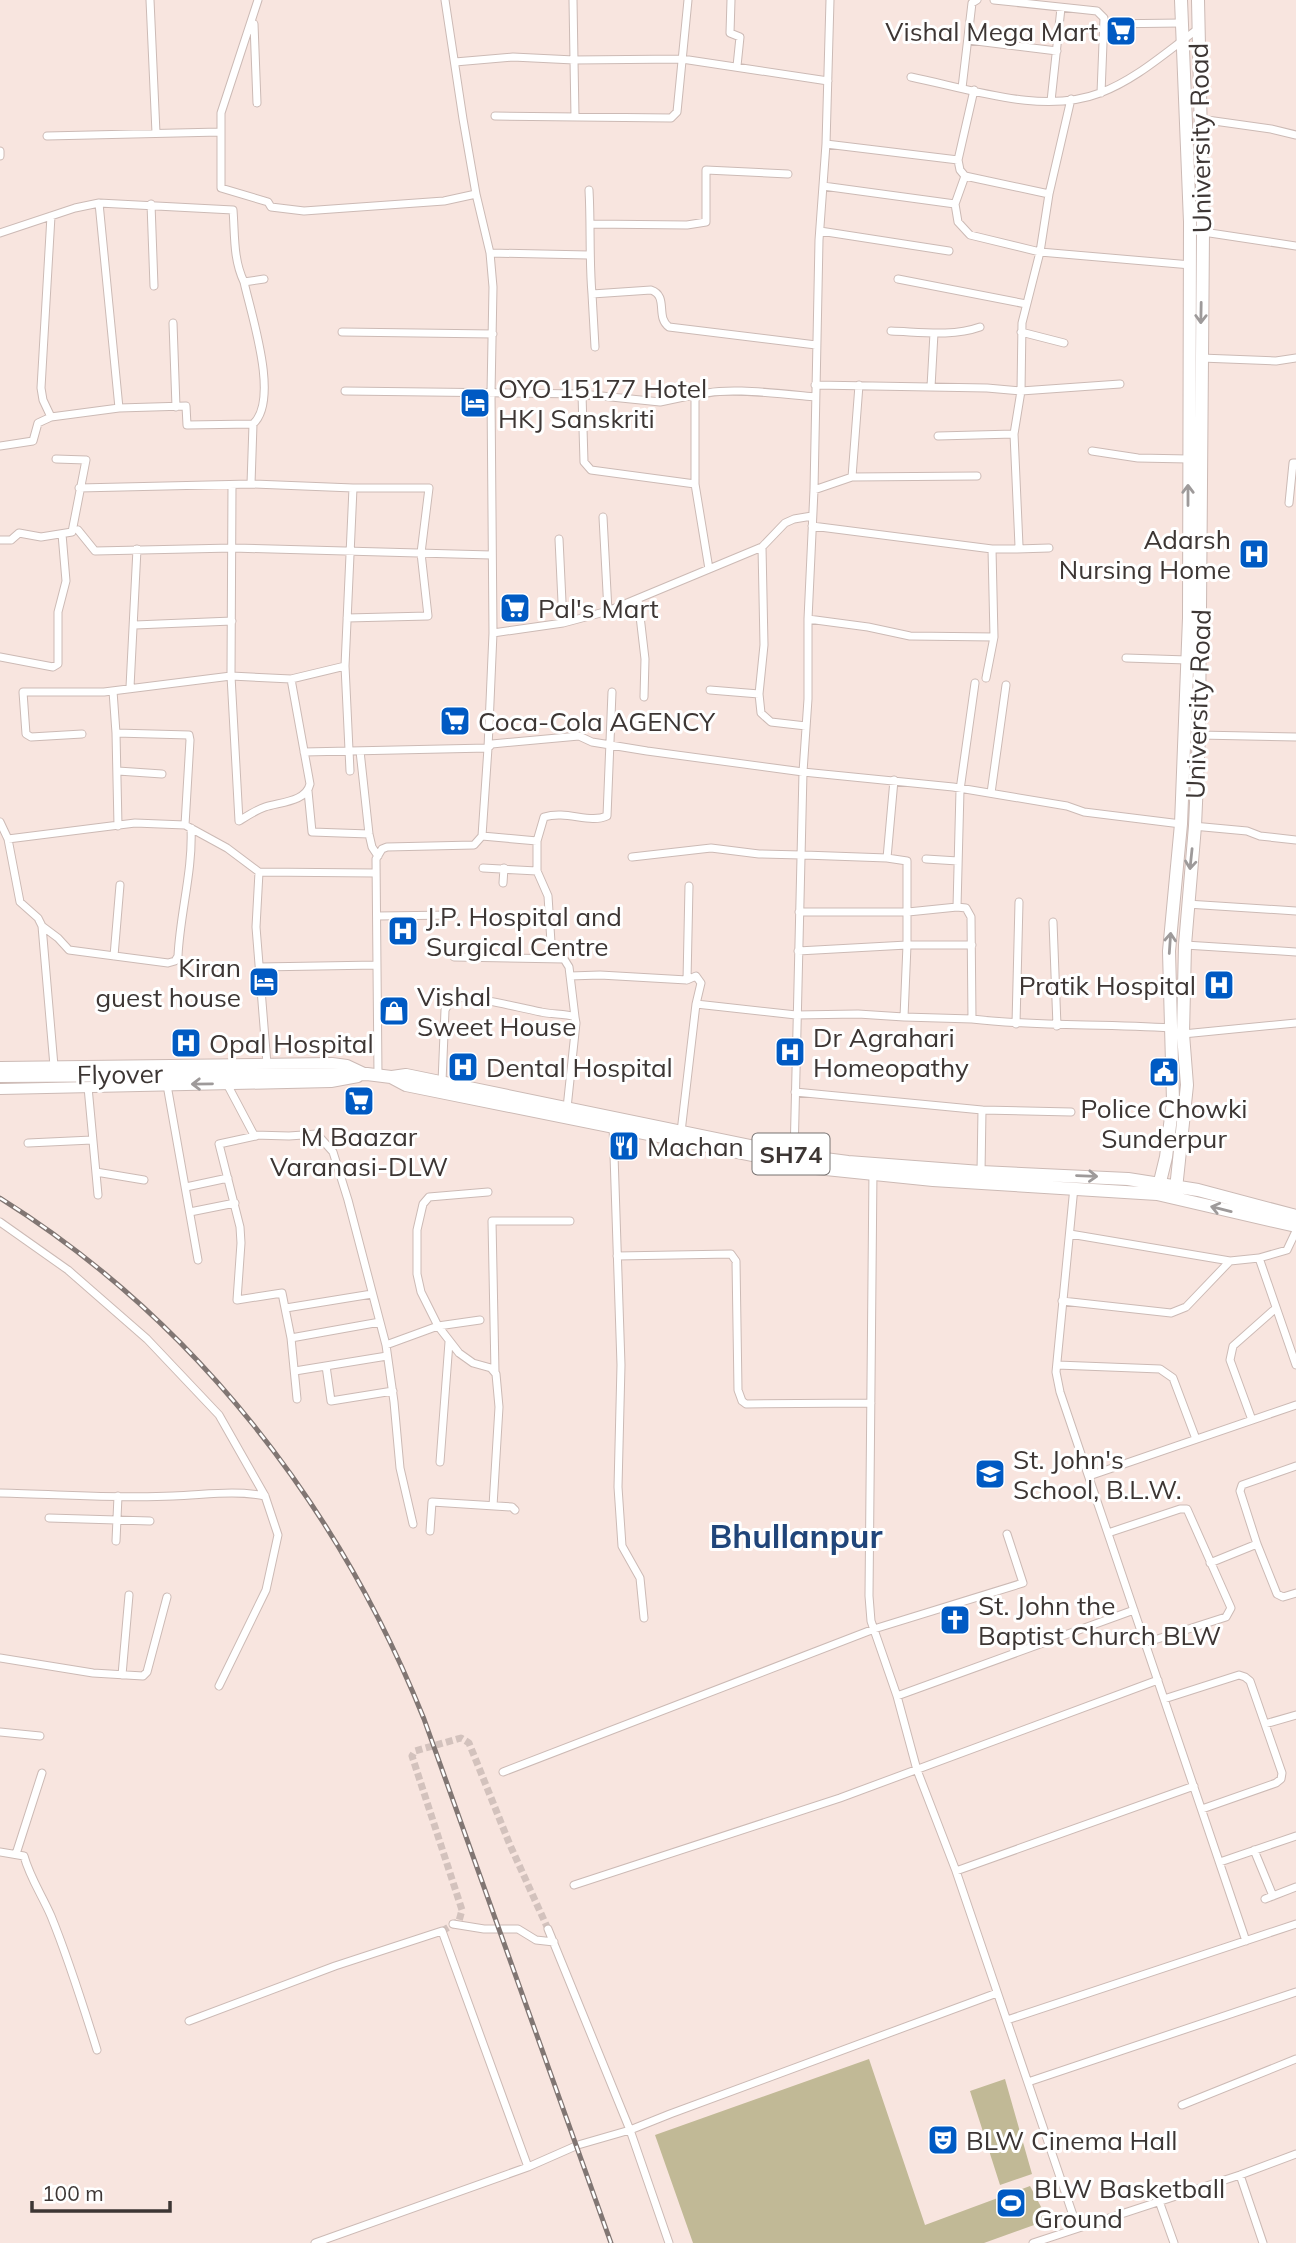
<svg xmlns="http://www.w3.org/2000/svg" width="1296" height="2243" viewBox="0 0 1296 2243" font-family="Mulish,sans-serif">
<rect width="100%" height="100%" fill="#f8e5df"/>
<path fill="#c1b996" d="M869,2059L925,2225L1030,2186L1048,2220L984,2243H693L655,2135Z
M1005,2079L1032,2174L1000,2185L970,2091Z"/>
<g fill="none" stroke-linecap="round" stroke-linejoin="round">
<path stroke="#d3c2bd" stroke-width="7" stroke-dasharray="7 3.5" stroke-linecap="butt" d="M442,1931L459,1921L462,1910L412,1756L415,1751L461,1738L469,1743L510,1845L548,1929"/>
<g stroke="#ccbab5" stroke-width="9">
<path id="street" d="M150,0L156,133
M258,0L221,113V188L268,202L271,207L304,211L444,201L476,194
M731,0L730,33L740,37L737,66
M994,0L1097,11L1104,18L1101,93
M254,24L257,103
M1104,24L1181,23
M968,40L1057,51
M455,62L513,57L574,60L573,0
M911,77C970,89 1043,115 1100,93C1137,79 1167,51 1198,29
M962,88L972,3L977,0
M974,90L958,160L960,170L965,176L1049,194
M1051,101L1061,8
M495,116L671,118L677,112L688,0
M575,117L574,60L682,59L828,81
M1200,119L1271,129L1296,135
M47,136L220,132
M826,144L958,160
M0,151V156
M965,176L955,204L958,222L970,235L1040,252L1191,265
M823,186L955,204
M589,190C591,225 589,259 592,294L651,290C669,296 655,317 669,327L816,345
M99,203L119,408
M151,204L154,286
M51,216L41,388L43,400L51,417
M591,224L687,225L706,222V170L788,174
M1190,230L1296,246
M820,231L949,251
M0,233L75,208L99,203L233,210C235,235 233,259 244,282L264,279
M490,253L588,255
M898,279L1026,304
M244,282C251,314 280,400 253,424
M592,294L595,347
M173,323L176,407
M891,331C920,332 952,337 980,327
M342,332L493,334
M1021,332L1064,343
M1201,358L1276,361L1296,358
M815,385L987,388L1021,391L1120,384
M931,387L934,333
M345,391L582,394L584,462L591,470L695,484L709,569
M582,394L660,402L698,394
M938,436L1014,434
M0,446L33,441L38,423L51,417L119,408L186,406L187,425L253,424L251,484
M1092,451L1138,458L1188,459
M852,477L859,385
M695,484V398C710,384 792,395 815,397
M232,485L231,676L239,821C247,816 256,810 265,807C280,802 306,802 310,784L291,679
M79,488L251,484L353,488L345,666L291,679L231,676L104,692H23L26,734L31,737L82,734
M814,490L852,477L977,476
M1289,503L1293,463H1296
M603,517L608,611
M812,526L992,549H1017L1019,546L1014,434L1021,391L1022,323L1040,252L1049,194L1071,99
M78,530L95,551L233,548L491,555
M559,539L563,623
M0,540H11L19,533L41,537L72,532L86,460L56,459
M762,547L764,645L759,694L761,713L771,722L806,726
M1017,549L1049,548
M638,599L645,659L644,697
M347,618L428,616L421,553L429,488H353
M808,619L868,627L910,636L994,637
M135,625L232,621
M493,633L563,623L608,611L762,547L785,523L794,519L812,516
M0,657L53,667L58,664V612L66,581L62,534
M1126,658L1187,660
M345,666L350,771
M986,678L994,637L992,549
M130,687L137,549
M710,690L759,694
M113,691L116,733L118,826
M116,733L189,735L190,740L185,825
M1199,735L1296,737
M360,751L369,834L372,847L378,856
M304,752L488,748L492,744L579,736L592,742L647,751L803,772L953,787L1067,806L1084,812L1181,824
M118,771L162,774
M308,791L312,832L369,834
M991,793L1006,685
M0,822L8,839L20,902L38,918L42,926L54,1066
M1193,826L1247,831L1260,836L1296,840
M482,836L537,841L544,817C567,810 589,824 607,816L612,692
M8,839L135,823L185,825L227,848L259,872L375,873
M537,841V871L548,896L552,958
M804,855L887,858
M632,857L711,848L759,854L801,855
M926,859L958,861
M483,868L537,871
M259,872L256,927L267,1064
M503,883L504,868
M1187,904L1296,911
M957,907L960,790L975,683
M799,912H908L957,907L966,908L971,917L972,1019C1039,1027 1104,1023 1171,1028
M377,916L454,915
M1053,922L1057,1026
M42,926L58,938L69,950L168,963L175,961L178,956C180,913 193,871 191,828
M1185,945L1296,952
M798,951L907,945H972
M114,956L120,885
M454,957L564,959L569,967L575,1017
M260,967L377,965
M570,976L600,975L687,980
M696,1004L796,1015L858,1014L904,1017L907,945V861L887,858L894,780
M904,1017L972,1019
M1016,1024L1019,902
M1183,1034L1296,1023
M378,1075L376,859L382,849L387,847L474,845L482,836L488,748L493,633L491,393L493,287L490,253L476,194L463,119L445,0
M442,1082L445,1010L453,997C484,998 511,1006 541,1012C553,1015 564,1013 575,1017L576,1023L567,1108
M227,1084L254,1135L289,1136L317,1134L333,1152L348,1200L386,1345L394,1402L400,1468L413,1524
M167,1085L198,1260
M88,1087L98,1195
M795,1092L982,1110
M613,1125L621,1365L618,1487L622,1546L640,1578L644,1618
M681,1132L696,1004L701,983L696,976L687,980L689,886
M256,1136L219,1144L240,1227L241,1243L237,1300L282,1293L291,1338L297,1399
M28,1143L92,1140
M794,1157L803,772L808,699V619L814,490L819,240L826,144L830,0
M873,1170L869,1596L871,1621L897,1696L917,1770L956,1871L1077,2227
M96,1172L144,1180
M981,1172L982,1110L1071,1112
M186,1187L228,1178
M1074,1187L1056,1372L1060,1392L1246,1941
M488,1192L429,1197L423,1204L417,1230V1274L421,1292L438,1326L459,1353L473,1363L491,1368L496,1374L499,1407L493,1506
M190,1212L235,1203
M0,1222L68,1270L147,1339L219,1415L265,1496L278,1535L266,1590L219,1686
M1296,1231L1287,1250L1259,1258L1296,1365
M1070,1234L1230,1261
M617,1256L731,1254L736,1261L738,1390L742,1401L746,1404L871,1403
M1062,1301L1171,1313L1186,1307L1230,1261L1259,1258
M286,1308L372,1294
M291,1338L380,1322
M386,1345L438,1326L480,1320
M1057,1365L1160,1369L1173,1378L1196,1439
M326,1366L331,1401L393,1391
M295,1371L387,1356
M495,1372L492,1221H570
M1252,1420L1230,1360L1233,1346L1276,1308
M440,1462L449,1342
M1296,1466L1242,1485L1240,1491L1257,1544L1277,1594L1283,1597L1296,1593
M1089,1476L1296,1405
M0,1493C57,1494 116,1499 173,1496C205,1495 234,1490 265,1496
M49,1518L150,1521
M430,1531L432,1502L512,1507L515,1510
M1108,1533L1180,1509H1187L1231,1608L1226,1617L1145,1643
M116,1541L118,1496
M1210,1563L1257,1544
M0,1658L93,1673L143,1676L147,1672L167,1597
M122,1675L129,1595
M897,1696L1134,1610
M1164,1699L1239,1675L1245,1677L1250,1681L1282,1773L1281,1779L1276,1783L1202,1809
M1265,1724L1296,1715
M0,1732L40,1736
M503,1772L874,1629L1023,1583L1007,1534
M1254,1850L1273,1896
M0,1852L24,1856C30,1878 42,1895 51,1916C69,1960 83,2005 97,2050
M16,1854L42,1773
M1220,1862L1296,1836
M956,1871L1194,1786
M574,1885L840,1798L1158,1680
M1265,1899L1296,1887
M453,1924L484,1929H518L536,1940L554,1942
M1007,2020L1296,1924
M189,2021L335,1966L442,1931L528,2167
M1028,2082L1296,1992
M1182,2105L1296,2059
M1240,2175L1263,2243
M1159,2201L1174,2243
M315,2243L528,2167L578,2145L630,2130L548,1929
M669,2243L630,2130L670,2114L997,1993
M1033,2243L1240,2175L1296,2154"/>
</g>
<g stroke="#ccbab5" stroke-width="12">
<path id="secondary" d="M0,1067L332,1063L347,1065L364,1073
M0,1089L331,1082L358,1077"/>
</g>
<g stroke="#ccbab5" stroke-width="14">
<path id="primary" d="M0,1076L367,1074L391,1077L406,1085L816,1168L933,1180L1157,1194L1296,1226
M392,1077L406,1075L794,1155L848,1162L981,1172L1128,1179L1198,1190L1296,1216
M1157,1194L1166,1157L1173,1101L1169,951L1181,824L1189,618L1190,222L1181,0
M1175,1198L1187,1085L1183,1034L1185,945L1195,826L1199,735L1203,231L1198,0"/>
</g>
<use href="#street" stroke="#fff" stroke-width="7"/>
<use href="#secondary" stroke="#fff" stroke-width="10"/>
<use href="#primary" stroke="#fff" stroke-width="12"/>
<g stroke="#817673" stroke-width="5">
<path id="rail" d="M0,1198C195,1320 339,1507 424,1719L611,2243"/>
</g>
<use href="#rail" stroke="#fff" stroke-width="2.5" stroke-dasharray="8" stroke-linecap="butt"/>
</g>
<defs><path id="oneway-shaft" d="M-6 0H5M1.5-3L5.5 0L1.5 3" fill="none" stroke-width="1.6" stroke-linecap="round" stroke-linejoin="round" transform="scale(1.75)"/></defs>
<g stroke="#9e9a9a">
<use href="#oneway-shaft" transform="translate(1201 313) rotate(91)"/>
<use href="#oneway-shaft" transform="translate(1188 495) rotate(-90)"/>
<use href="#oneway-shaft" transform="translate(1191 859) rotate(96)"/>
<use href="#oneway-shaft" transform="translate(1170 943) rotate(-86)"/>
<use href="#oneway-shaft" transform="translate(202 1084) rotate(179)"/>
<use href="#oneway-shaft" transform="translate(1087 1176) rotate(2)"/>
<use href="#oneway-shaft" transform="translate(1221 1209) rotate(-166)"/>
</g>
<defs>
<g id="supermarket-square" transform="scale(1.575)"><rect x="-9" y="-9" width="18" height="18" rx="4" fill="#005ac3" stroke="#fff"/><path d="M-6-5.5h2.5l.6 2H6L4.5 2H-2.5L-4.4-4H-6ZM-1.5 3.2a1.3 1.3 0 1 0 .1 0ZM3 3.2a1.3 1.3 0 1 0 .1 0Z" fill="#fff"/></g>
<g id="hotel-square" transform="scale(1.575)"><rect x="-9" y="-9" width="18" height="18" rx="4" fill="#005ac3" stroke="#fff"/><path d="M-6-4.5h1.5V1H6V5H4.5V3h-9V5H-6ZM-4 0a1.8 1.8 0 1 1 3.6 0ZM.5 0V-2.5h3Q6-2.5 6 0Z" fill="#fff"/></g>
<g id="hospital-square" transform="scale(1.575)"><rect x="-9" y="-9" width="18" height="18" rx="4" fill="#005ac3" stroke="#fff"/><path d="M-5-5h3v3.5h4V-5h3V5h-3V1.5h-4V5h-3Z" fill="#fff"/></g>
<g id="shop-square" transform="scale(1.575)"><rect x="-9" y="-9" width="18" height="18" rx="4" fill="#005ac3" stroke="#fff"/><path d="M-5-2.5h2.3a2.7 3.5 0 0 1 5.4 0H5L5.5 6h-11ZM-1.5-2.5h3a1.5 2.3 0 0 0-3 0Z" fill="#fff"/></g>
<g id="civic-square" transform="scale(1.575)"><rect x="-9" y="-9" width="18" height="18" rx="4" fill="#005ac3" stroke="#fff"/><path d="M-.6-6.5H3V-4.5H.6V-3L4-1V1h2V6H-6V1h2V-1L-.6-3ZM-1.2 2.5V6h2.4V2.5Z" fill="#fff"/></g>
<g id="restaurant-square" transform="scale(1.575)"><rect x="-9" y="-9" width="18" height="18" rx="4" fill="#005ac3" stroke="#fff"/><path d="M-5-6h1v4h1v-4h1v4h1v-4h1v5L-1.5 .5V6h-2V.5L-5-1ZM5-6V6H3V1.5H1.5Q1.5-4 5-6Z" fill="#fff"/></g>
<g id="school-square" transform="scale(1.575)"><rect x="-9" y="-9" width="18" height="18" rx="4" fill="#005ac3" stroke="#fff"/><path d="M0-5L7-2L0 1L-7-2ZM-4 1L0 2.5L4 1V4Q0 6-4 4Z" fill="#fff"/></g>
<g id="church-square" transform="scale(1.575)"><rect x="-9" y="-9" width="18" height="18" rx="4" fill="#005ac3" stroke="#fff"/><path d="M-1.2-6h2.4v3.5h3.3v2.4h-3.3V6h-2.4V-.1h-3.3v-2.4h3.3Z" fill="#fff"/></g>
<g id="theatre-square" transform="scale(1.575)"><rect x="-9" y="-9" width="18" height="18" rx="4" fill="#005ac3" stroke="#fff"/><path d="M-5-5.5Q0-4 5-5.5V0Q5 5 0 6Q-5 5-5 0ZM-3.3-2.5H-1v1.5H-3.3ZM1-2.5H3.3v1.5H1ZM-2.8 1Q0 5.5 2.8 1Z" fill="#fff"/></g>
<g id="stadium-square" transform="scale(1.575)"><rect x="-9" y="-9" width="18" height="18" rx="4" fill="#005ac3" stroke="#fff"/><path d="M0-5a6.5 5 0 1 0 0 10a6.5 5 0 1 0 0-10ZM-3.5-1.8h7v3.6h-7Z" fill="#fff"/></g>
</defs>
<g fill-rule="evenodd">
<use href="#supermarket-square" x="1121" y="31"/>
<use href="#hotel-square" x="475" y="403"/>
<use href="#hospital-square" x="1254" y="554"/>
<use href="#supermarket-square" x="515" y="608"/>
<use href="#supermarket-square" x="455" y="721"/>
<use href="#hospital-square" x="403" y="931"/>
<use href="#hotel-square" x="264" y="982"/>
<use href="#hospital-square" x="1219" y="985"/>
<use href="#shop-square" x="394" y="1011"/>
<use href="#hospital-square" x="186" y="1043"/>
<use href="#hospital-square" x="790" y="1052"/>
<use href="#hospital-square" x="463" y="1067"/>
<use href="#civic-square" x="1164" y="1072"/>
<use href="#supermarket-square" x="359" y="1101"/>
<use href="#restaurant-square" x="624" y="1146"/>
<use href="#school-square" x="990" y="1474"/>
<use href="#church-square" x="955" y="1620"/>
<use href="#theatre-square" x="943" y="2140"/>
<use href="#stadium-square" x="1011" y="2203"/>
</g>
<g text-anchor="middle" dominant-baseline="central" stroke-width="6" stroke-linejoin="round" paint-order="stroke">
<rect fill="#fff" stroke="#777271" stroke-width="2" x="752.5" y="1133.5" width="77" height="41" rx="5"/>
<g font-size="24" font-weight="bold" fill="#3d3634">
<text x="791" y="1154">SH74</text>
</g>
<g font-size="26" fill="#3d3634" stroke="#fff" text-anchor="start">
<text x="1098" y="31" text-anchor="end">Vishal Mega Mart</text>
<text x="498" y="388">OYO 15177 Hotel<tspan x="498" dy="30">HKJ Sanskriti</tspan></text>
<text x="1231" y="539" text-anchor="end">Adarsh<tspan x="1231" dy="30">Nursing Home</tspan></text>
<text x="538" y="608">Pal's Mart</text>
<text x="478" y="721">Coca-Cola AGENCY</text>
<text x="426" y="916">J.P. Hospital and<tspan x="426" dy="30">Surgical Centre</tspan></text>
<text x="241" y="967" text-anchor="end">Kiran<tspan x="241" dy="30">guest house</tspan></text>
<text x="1196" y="985" text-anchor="end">Pratik Hospital</text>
<text x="417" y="996">Vishal<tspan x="417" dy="30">Sweet House</tspan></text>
<text x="813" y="1037">Dr Agrahari<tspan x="813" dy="30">Homeopathy</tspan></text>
<text x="209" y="1043">Opal Hospital</text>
<text x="486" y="1067">Dental Hospital</text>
<text x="1164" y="1108" text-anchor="middle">Police Chowki<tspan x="1164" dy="30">Sunderpur</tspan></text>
<text x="359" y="1136" text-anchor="middle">M Baazar<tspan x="359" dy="30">Varanasi-DLW</tspan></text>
<text x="647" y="1146">Machan</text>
<text x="1013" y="1459">St. John's<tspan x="1013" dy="30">School, B.L.W.</tspan></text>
<text x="978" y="1605">St. John the<tspan x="978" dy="30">Baptist Church BLW</tspan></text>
<text x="966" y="2140">BLW Cinema Hall</text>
<text x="1034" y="2188">BLW Basketball<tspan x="1034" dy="30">Ground</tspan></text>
</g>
<g font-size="26" fill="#3d3634" stroke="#fff">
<text transform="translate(1200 138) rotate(-91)">University Road</text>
<text transform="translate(1198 704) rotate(-88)">University Road</text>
<text transform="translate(120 1074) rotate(-1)">Flyover</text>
</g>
<g font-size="33" font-weight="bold" fill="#20457a" stroke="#fff">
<text x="796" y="1535">Bhullanpur</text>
</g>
</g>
<path d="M32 2201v10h138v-10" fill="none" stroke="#3d3634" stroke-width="3.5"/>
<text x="42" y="2201" font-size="21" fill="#3d3634" stroke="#ffffff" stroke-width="5" paint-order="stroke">100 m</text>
</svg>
